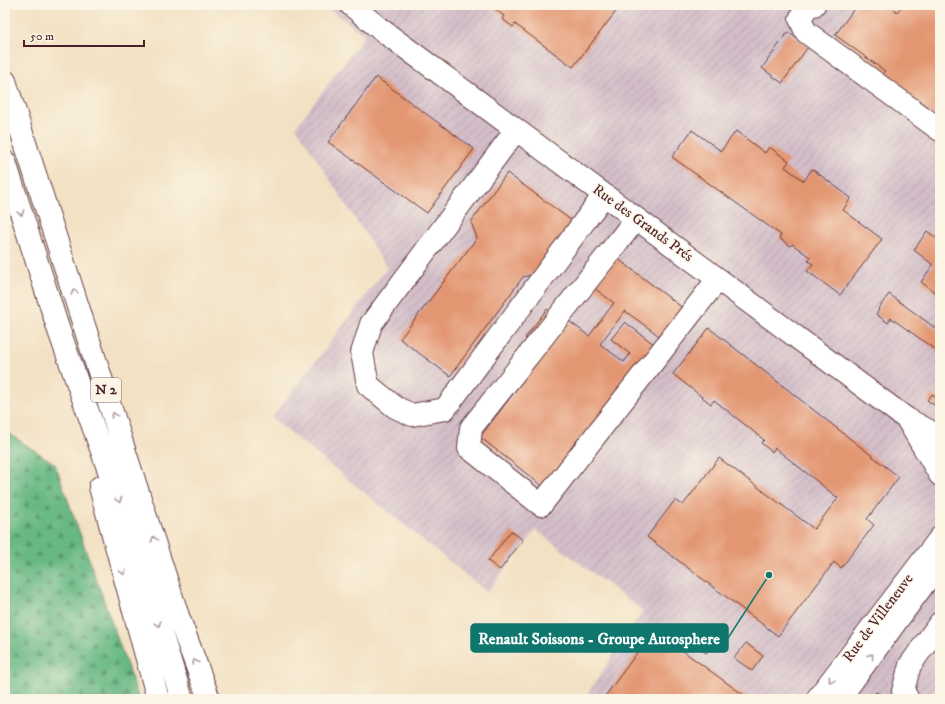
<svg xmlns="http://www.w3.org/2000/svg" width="945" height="704" viewBox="0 0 945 704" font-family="'IM FELL DW Pica',serif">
<defs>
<pattern id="industrial-furrows" width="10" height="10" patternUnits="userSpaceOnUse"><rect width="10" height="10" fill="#d2bdc8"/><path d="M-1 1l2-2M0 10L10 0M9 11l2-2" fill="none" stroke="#b6a2ac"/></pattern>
<pattern id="forest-firs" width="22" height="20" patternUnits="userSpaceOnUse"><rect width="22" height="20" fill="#67b884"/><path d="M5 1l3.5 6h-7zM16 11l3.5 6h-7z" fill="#57956c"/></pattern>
</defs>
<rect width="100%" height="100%" fill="#fcf5e5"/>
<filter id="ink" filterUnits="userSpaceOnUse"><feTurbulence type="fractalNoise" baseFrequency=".025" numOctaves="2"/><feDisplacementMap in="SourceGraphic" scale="8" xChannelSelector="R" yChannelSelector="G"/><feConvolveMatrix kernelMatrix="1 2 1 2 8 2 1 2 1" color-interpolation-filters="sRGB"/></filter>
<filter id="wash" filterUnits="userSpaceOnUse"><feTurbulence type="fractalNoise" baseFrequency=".012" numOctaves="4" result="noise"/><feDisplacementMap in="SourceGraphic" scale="16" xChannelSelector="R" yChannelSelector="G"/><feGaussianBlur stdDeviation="0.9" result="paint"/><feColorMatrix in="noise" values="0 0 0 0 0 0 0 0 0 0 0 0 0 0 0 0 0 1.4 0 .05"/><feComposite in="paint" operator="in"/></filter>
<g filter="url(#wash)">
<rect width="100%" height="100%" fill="#f2e1c3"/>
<path fill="url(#industrial-furrows)" d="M323,5H940V699H584L643,611L536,530L487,592L272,418L387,268L296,127L365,35Z"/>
<path fill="url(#forest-firs)" stroke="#586c58" d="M5,431L55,464L139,699H5Z"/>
<g id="blocks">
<path fill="#e39672" d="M492,5H621L573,67L515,24L513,27L502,19L504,16L491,6Z
M857,5H864L870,9L873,5H888L897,12L903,5H940V120L881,76L885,71L835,35Z
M788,32L808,47L782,83L762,68Z
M376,77L474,149L427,213L328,142Z
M692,130L721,151L736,131L765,153L769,147L789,161L785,167L804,181L812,169L851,198L843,210L882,239L840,295L807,271L813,264L808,261L810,257L792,244L790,246L779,238L781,235L672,157Z
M507,173L576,224L542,272L523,277L450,376L400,339L477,238L471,222Z
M927,231L940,241V296L921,282L933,265L914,250Z
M617,258L684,309L662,338L625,311L600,344L624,362L630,354L611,339L625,322L655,345L547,490L480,437L569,321L589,336L614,303L594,288Z
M889,294L938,330L940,328V353L891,318L888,323L876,314L879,310L878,309Z
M547,309L552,313L530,342L525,338Z
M709,328L899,477L867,519L874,525L841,568L834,562L778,636L647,537L675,500L683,505L719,458L814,529L838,498L775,448L772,452L761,443L764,440L714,400L711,404L673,374Z
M932,394L940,401V409L927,400Z
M511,531L523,540L500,570L488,561Z
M654,630L749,699H603Z
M700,636L712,646L706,653L694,644Z
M746,643L763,656L752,671L734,658Z
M876,692L881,695L878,699H870Z"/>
</g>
</g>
<g filter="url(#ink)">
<use href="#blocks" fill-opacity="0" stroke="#633c42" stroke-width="1"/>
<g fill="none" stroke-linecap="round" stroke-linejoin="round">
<g stroke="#633c42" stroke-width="24">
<path id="minor" d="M351,5L379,28L907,419L940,437
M814,5L807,7L800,19L806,32L940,130
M516,130L371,324L362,353L368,385L395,407L412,415L445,409L604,195
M636,219L471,428L469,448L541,505L718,279
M907,419L940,475
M908,699L903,691L910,665L940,623"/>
</g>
<g stroke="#633c42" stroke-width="24">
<path id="major" d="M817,699L940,538
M839,699L932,573"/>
</g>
<g stroke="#633c42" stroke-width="24">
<path id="highway" d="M5,81L178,616L209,699
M5,162L59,331L114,485L182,699
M100,487L158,699"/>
</g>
<use href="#minor" stroke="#fff" stroke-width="22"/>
<use href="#major" stroke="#fff" stroke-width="22"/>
<use href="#highway" stroke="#fff" stroke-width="22"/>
</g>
<defs><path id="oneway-chevron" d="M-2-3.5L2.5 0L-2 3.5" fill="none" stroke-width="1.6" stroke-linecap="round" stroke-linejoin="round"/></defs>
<g stroke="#ae9aa0">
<use href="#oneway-chevron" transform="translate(21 213) rotate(72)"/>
<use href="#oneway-chevron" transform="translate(74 292) rotate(-108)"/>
<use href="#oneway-chevron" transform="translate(114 415) rotate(-108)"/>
<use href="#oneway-chevron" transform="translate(119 500) rotate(72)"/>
<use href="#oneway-chevron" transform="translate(154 539) rotate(-108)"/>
<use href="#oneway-chevron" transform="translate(123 572) rotate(75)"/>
<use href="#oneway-chevron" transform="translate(158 624) rotate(72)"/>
<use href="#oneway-chevron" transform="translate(871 656) rotate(-54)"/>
<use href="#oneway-chevron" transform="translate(195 662) rotate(-110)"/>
<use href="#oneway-chevron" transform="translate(831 680) rotate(127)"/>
</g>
</g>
<g text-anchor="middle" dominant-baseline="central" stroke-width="3" stroke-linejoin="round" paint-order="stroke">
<rect fill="#fcf5e5" stroke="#7f5f63" stroke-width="1" x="91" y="378" width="30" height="24" rx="3"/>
<g font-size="14" font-weight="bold" fill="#4a1f2b">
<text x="106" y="390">N 2</text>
</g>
<g font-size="15" fill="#4a1f2b" stroke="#fcf5e5">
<text transform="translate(643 223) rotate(36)">Rue des Grands Prés</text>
<text transform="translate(878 618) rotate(-53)">Rue de Villeneuve</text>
</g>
</g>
<path fill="none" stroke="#0f766e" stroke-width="1.5" d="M769 575L728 638"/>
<circle fill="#0f766e" stroke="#fcf5e5" stroke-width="1.5" cx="769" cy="575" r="4"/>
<rect fill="#0f766e" stroke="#0f766e" stroke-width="1.5" x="471" y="624" width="257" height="28" rx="4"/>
<g font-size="16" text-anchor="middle" font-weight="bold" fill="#fff">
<text x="599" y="644">Renault Soissons - Groupe Autosphere</text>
</g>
<rect width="945" height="704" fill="none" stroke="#fcf5e5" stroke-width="20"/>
<path d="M24 40v6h120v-6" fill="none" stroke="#4a1f2b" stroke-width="2"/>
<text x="30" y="40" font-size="12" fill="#4a1f2b" stroke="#fcf5e5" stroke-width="3" paint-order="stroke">50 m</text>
</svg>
